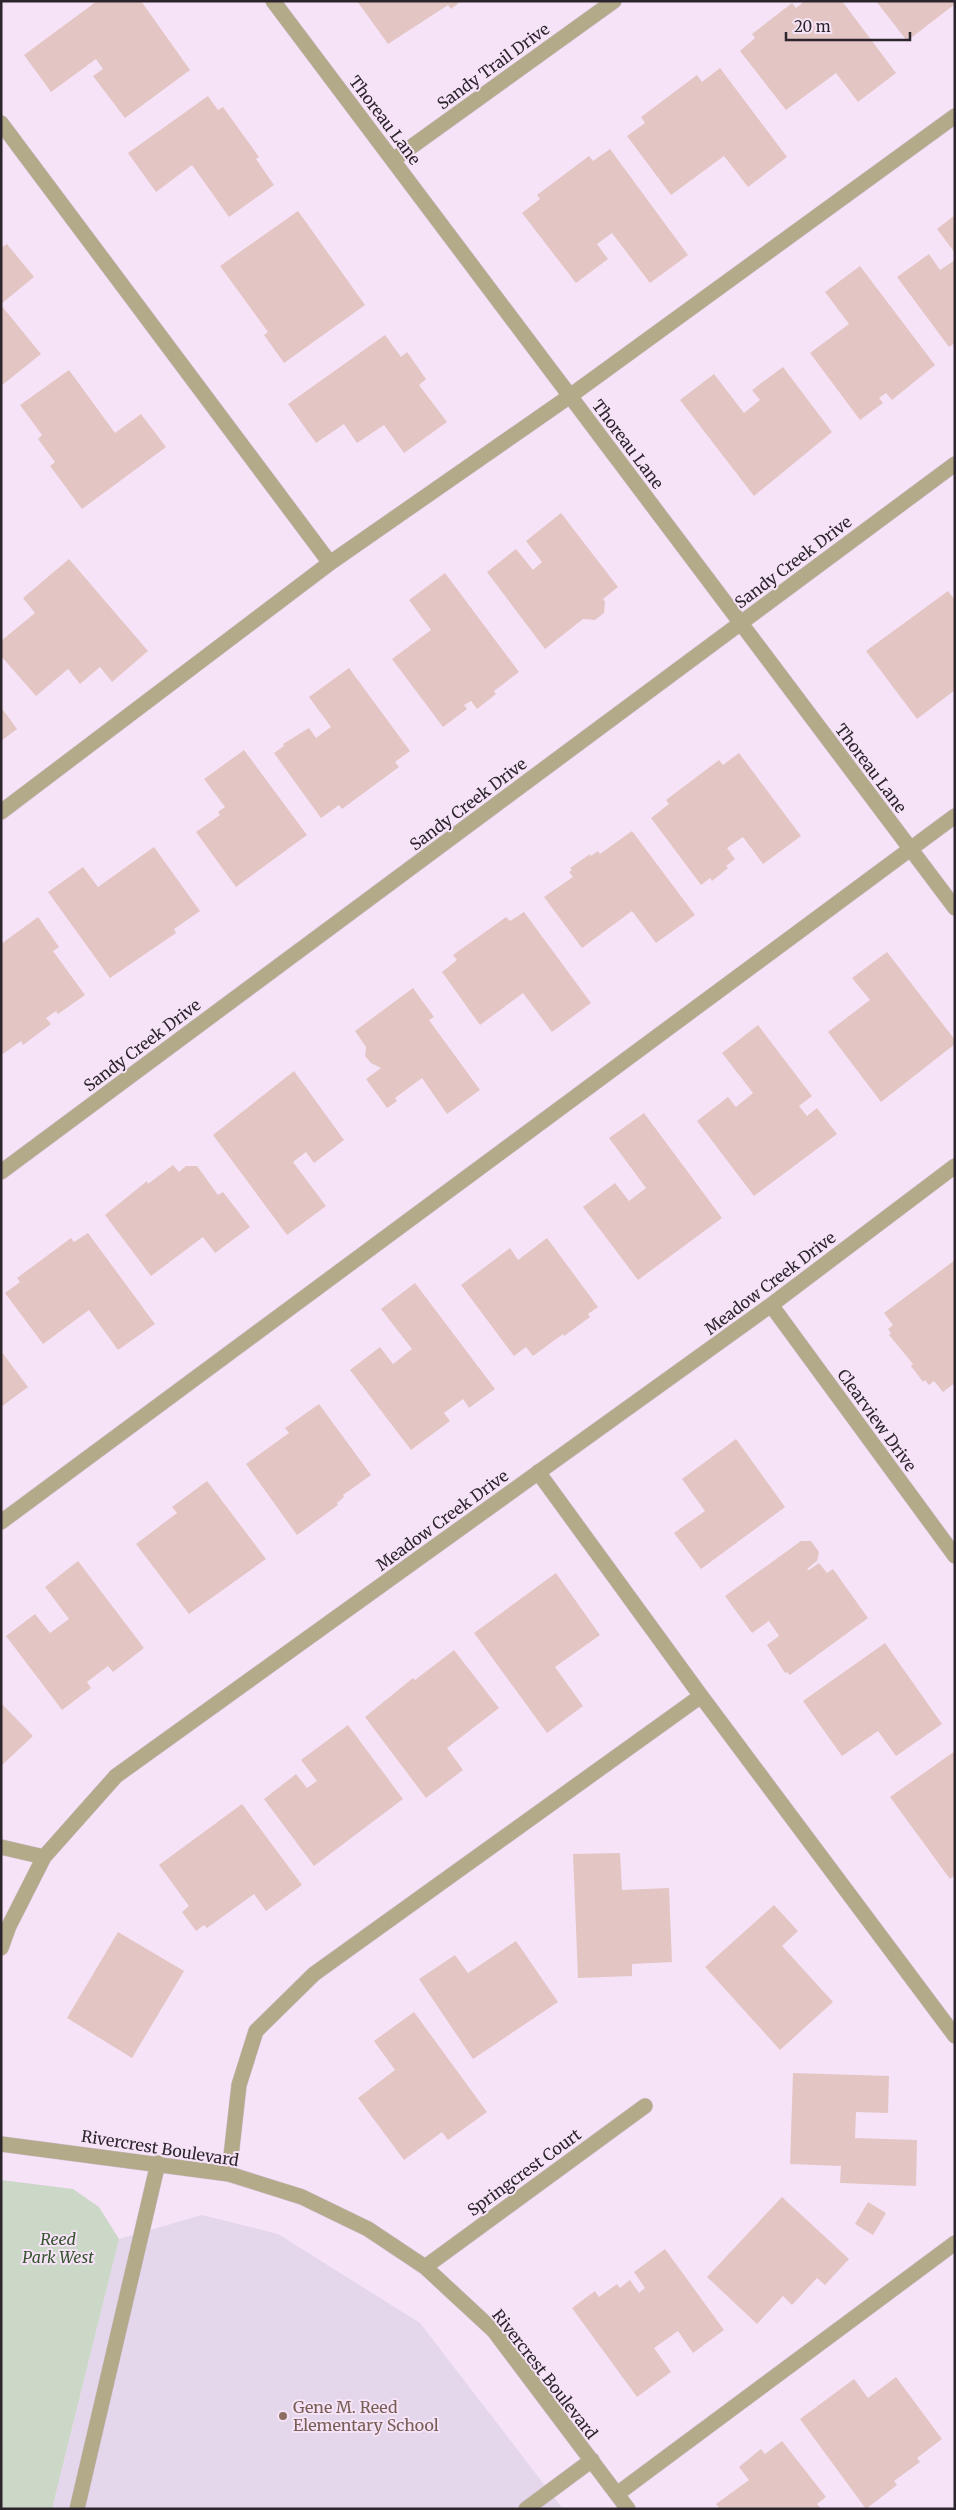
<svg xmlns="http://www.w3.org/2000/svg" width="956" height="2510" viewBox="0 0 956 2510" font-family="Merriweather,serif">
<rect width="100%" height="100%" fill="#f6e3f7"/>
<path fill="#e4d7eb" d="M202,2215L278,2234L420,2323L563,2509H52L119,2239Z"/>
<path fill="#cbd8c8" d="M1,2180L73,2189L99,2207L119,2239L52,2509H1Z"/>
<path fill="#e3c6c4" d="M97,1H141L190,70L125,118L93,76L103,69L96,59L51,92L24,55Z
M357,1H461L451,9L448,5L388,44Z
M805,1H842L896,73L858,102L836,73L786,110L740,51L755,38L752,34L792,3L796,8Z
M876,1H955V4L907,41Z
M720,68L787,157L748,187L724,156L671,195L627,136L645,123L641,117L697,75L702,82Z
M208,96L218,110L223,107L259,157L256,159L274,185L229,217L192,165L156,192L128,153Z
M610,149L688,255L650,283L612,233L597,244L608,259L576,283L522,213L540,199L537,195L589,156L593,161Z
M298,211L365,305L284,363L264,335L268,332L220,266Z
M955,215V253L937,229Z
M7,244L34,277L1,304V248Z
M929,254L940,270L955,260V343L949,347L897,277Z
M860,266L935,365L892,400L886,393L879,398L883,403L860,420L810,353L849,324L825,292Z
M1,305L41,354L1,386Z
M385,335L401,357L407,352L426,379L419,385L447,422L404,453L384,425L357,443L344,424L316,443L288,404Z
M783,367L832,432L754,496L680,400L714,374L744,413L760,400L752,390Z
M69,370L115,433L141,414L166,447L82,509L50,466L55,462L38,439L42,435L20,405Z
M561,513L618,587L603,599L605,602L604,613L595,620L583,619L545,649L487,572L516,549L533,570L542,562L526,541Z
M69,559L148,651L112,682L100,667L80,684L68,669L36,696L1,656V641L35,613L23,598Z
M445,573L519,672L494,691L496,694L477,709L471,701L464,705L467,709L443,727L392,659L431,630L409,600Z
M948,591L955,600V690L917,719L866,651Z
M349,668L410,751L395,762L399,767L342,809L339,805L321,818L274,753L284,746L283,744L309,728L316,738L331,727L309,697Z
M1,707L17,729L1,741Z
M244,750L307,835L236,887L196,832L220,815L218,812L225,807L204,779Z
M739,753L801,836L763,864L743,837L727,848L735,859L726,866L728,868L712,881L710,878L701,885L651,818L669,804L666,800L719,760L723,765Z
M632,831L695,915L656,943L632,911L582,948L544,897L573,877L569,872L572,870L570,868L590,854L591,856L598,851L600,854Z
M154,847L200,911L174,929L176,933L110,978L48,892L83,867L98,887Z
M524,912L591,1003L552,1032L523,993L480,1025L442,972L457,960L453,955L506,917L510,921Z
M38,917L59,947L53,951L85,995L58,1014L56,1011L46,1018L51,1024L23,1045L21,1041L3,1054L1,1051V944Z
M887,952L955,1040V1044L881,1102L828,1032L870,1000L852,978Z
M413,988L434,1017L429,1020L480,1090L447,1114L422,1078L395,1098L397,1101L387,1108L366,1079L381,1068L371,1063L365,1056L366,1047L355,1031Z
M758,1025L812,1096L799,1106L807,1116L817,1108L837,1134L754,1196L697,1121L728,1097L736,1107L753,1093L722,1053Z
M294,1071L344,1140L314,1163L306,1152L293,1162L326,1206L287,1235L213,1135Z
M644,1113L722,1218L638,1280L583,1207L615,1183L629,1201L646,1188L609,1138Z
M173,1165L179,1172L186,1166H197L218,1195L223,1192L250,1227L215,1253L203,1237L151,1276L105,1215L147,1181L148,1184Z
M88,1233L155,1324L118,1350L89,1310L43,1344L5,1293L20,1282L17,1278L71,1238L74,1242Z
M547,1238L598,1307L588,1314L590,1317L564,1336L563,1334L533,1356L526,1347L514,1356L461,1285L510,1248L518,1260Z
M955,1260V1383L943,1392L934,1381L929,1385L925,1380L923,1382L911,1366L913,1364L889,1335L891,1333L888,1329L893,1325L884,1313Z
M415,1283L495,1389L469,1408L463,1399L444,1413L450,1421L411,1450L350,1370L380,1347L393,1364L412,1349L381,1309Z
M1,1351L28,1387L1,1407Z
M319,1404L371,1475L343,1495L344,1497L337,1503L338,1505L297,1535L246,1464L289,1433L285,1428Z
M736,1439L785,1507L701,1569L674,1533L705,1511L682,1479Z
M207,1481L266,1559L189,1614L136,1544L177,1513L172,1507Z
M801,1541H811L819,1552L817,1561L807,1569L809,1570L819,1563L827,1573L833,1569L868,1618L790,1675L787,1672L785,1673L767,1645L779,1636L769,1621L752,1633L725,1596Z
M78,1561L144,1648L113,1672L108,1666L87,1682L91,1688L62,1710L6,1636L35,1614L50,1633L69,1619L45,1587Z
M556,1573L600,1635L555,1667L583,1706L547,1733L474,1633Z
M885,1643L942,1724L896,1756L878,1731L842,1756L803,1701Z
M454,1650L499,1708L447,1748L463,1770L426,1798L365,1717L413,1678L415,1680Z
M1,1703L33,1736L1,1766Z
M348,1725L403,1799L314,1866L264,1799L296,1774L307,1788L317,1781L301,1760Z
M955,1751V1875L950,1879L890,1797Z
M242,1804L302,1885L266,1911L254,1894L207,1928L204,1925L196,1931L182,1912L189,1906L159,1865Z
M620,1853L622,1890L669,1888L672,1962L632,1964V1976L578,1978L573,1854Z
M774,1905L798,1931L782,1946L833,2002L780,2050L705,1967Z
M118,1932L184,1971L132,2058L67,2018Z
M516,1941L558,2002L473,2059L419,1979L455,1955L468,1973Z
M414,2012L487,2112L448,2140L442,2132L404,2160L358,2098L395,2070L374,2041Z
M793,2073L889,2076L888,2113L856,2112L855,2138L917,2140L916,2186L840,2183L841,2166L790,2164Z
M782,2197L849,2259L825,2285L817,2278L792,2305L783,2296L757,2324L707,2277Z
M868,2202L886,2213L873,2235L855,2224Z
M665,2249L724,2330L693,2353L678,2331L654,2348L671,2372L637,2397L572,2308L595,2291L599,2297L617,2284L620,2288L630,2280L639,2293L645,2288L634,2272Z
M896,2377L942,2439L917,2458L920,2462L894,2481L897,2485L866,2509L800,2419L854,2379L868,2398Z
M782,2441L826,2497L817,2504L821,2509H720L716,2504L749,2480L739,2467L761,2449L765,2454Z"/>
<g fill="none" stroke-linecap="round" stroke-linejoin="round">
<g stroke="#d2c1d2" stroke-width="16">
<path id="minor" d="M273,1L955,908
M1,123L330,563L570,396L955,116
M393,160L614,1
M1,812L330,563
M1,1172L955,464
M771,1305L955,1556
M538,1472L701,1696L955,2036
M1,1522L955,816
M1,1847L44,1857
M1,1948L9,1926L44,1857L116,1776L771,1305L955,1166
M1,2144L229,2174L302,2197L368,2229L425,2267L494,2331L628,2509
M229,2174L239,2085L256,2031L314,1974L701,1696
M425,2267L645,2106
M617,2494L955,2243
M77,2509L158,2163
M526,2509L592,2460"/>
</g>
<use href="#minor" stroke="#b3aa8a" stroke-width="15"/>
</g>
<circle fill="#8d6e63" stroke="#f6e3f7" stroke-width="2" cx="283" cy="2416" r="5"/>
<g text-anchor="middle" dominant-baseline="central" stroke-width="4" stroke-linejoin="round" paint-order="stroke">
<g font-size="16" fill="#2c252c" stroke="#f6e3f7">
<text transform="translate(493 66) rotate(-36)">Sandy Trail Drive</text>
<text transform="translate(385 120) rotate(53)">Thoreau Lane</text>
<text transform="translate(628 444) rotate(53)">Thoreau Lane</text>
<text transform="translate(793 562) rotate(-37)">Sandy Creek Drive</text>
<text transform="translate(871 768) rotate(53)">Thoreau Lane</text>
<text transform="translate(468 804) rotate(-37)">Sandy Creek Drive</text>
<text transform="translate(142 1045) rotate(-37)">Sandy Creek Drive</text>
<text transform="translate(770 1283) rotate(-37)">Meadow Creek Drive</text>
<text transform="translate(877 1420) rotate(54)">Clearview Drive</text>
<text transform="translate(442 1520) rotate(-36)">Meadow Creek Drive</text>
<text transform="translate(160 2148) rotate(9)">Rivercrest Boulevard</text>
<text transform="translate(524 2172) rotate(-36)">Springcrest Court</text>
<text transform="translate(545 2374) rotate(52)">Rivercrest Boulevard</text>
</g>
<g font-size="16" font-style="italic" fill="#36552f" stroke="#f6e3f7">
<text x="58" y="2239">Reed<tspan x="58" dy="18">Park West</tspan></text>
</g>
<g font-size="16" fill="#785e54" stroke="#f6e3f7" text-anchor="start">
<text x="293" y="2407">Gene M. Reed<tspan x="293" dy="18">Elementary School</tspan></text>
</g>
</g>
<rect width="956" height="2510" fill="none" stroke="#2c252c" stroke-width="5"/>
<path d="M786 32v8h124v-8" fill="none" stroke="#2c252c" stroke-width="2.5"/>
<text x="794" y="32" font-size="15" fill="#2c252c" stroke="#f6e3f7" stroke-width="4" paint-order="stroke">20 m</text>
</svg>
